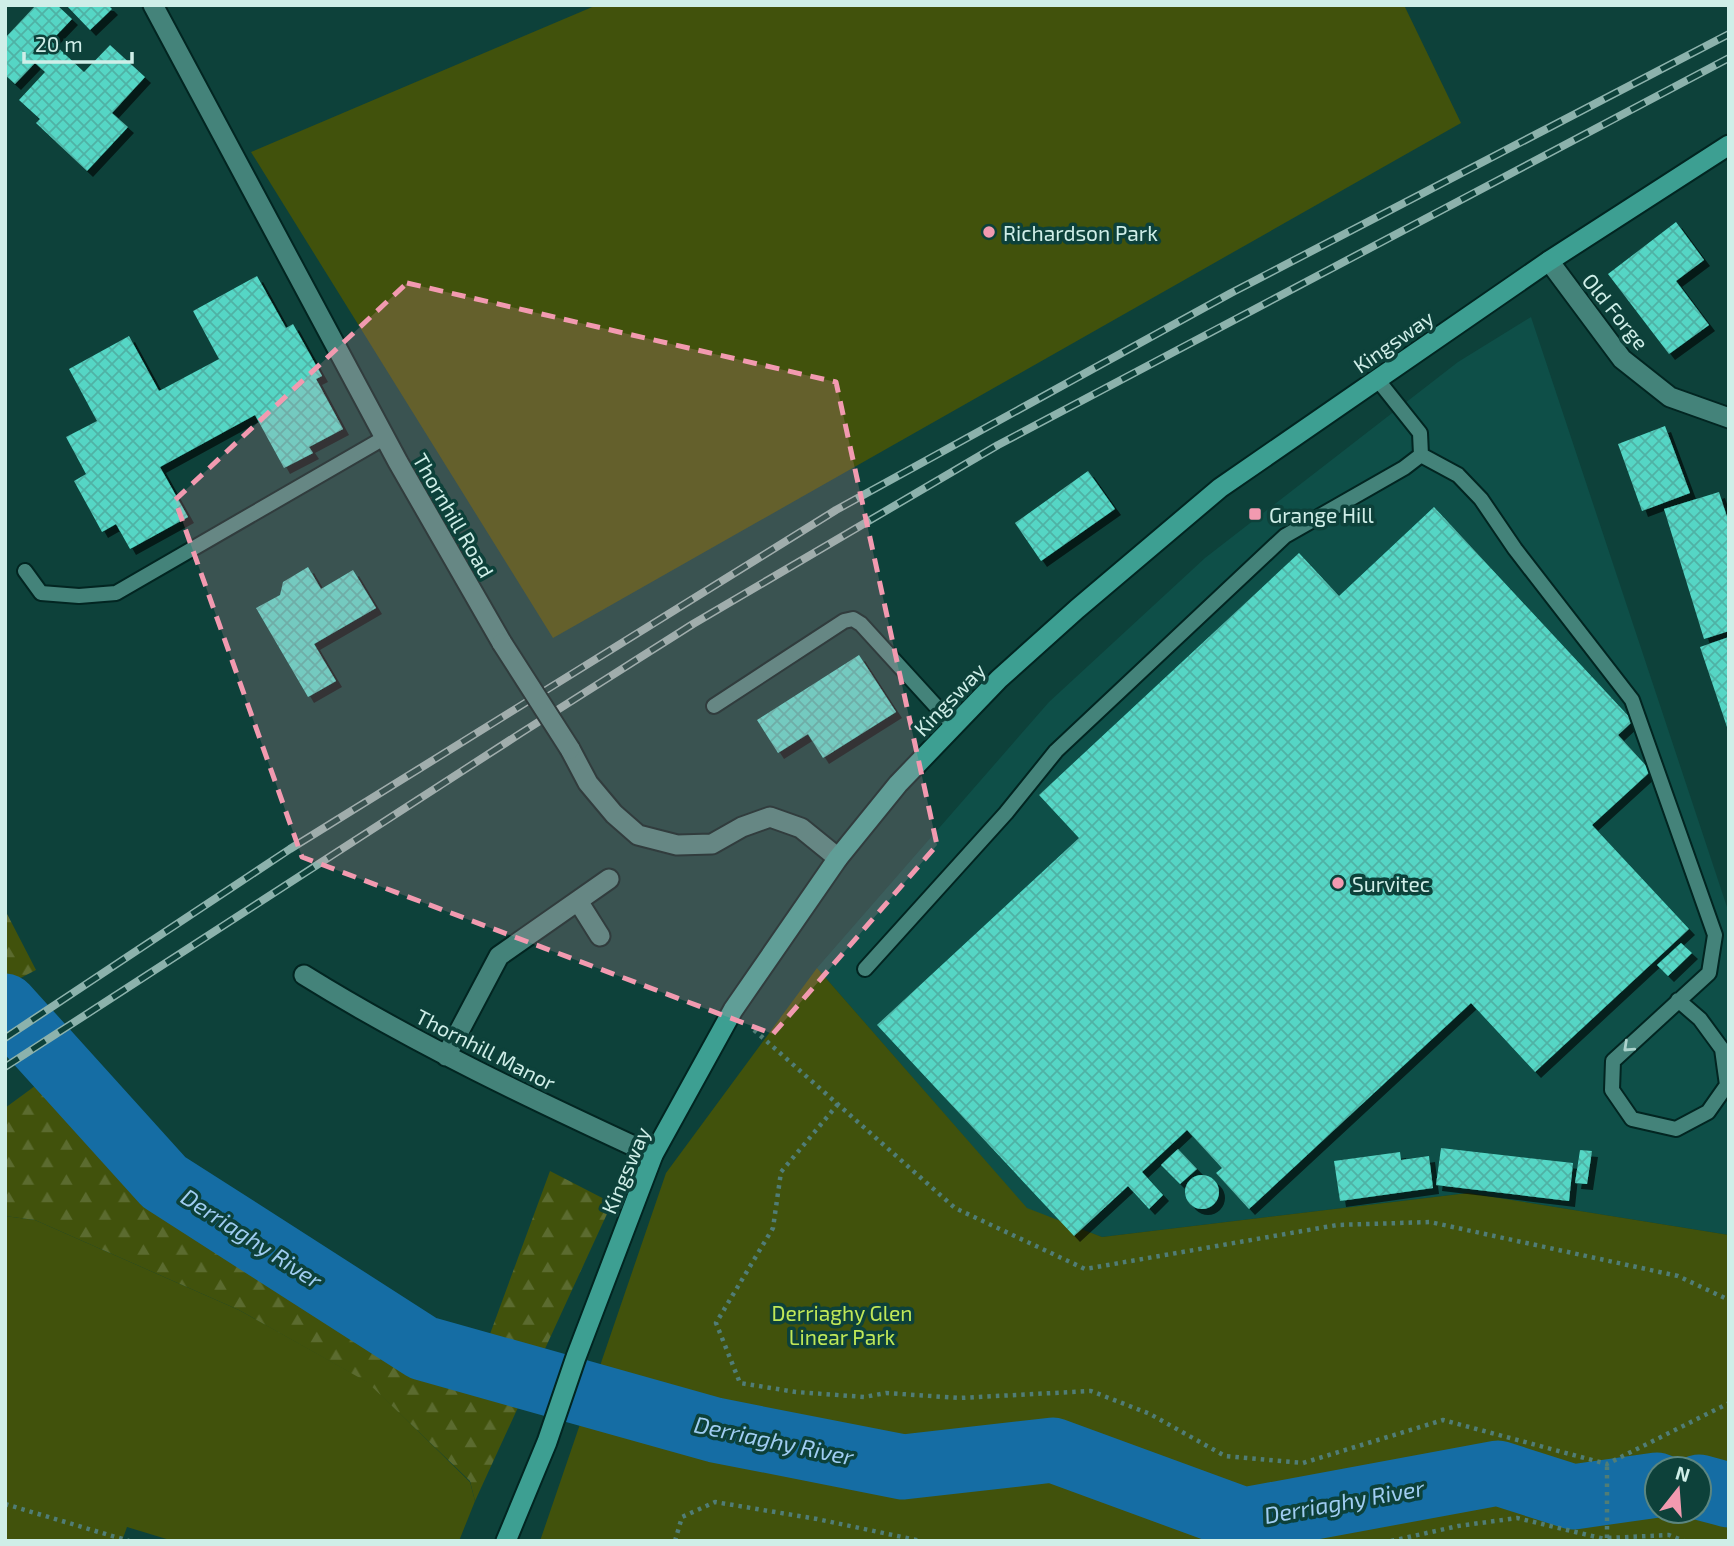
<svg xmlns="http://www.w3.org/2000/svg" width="1734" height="1546" viewBox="0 0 1734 1546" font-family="'Exo 2',sans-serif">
<defs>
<pattern id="forest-firs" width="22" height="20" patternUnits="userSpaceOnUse" patternTransform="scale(1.75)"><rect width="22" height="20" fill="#41520c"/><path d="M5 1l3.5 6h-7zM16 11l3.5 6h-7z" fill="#5b6b2f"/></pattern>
<pattern id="building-cross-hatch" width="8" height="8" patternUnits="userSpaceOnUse" patternTransform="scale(1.75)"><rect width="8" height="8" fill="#55d6c5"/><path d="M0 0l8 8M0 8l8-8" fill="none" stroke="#4fb2a5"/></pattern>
<filter id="shadow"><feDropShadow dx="6" dy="6" stdDeviation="0" flood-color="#0009"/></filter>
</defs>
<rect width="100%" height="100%" fill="#0d413a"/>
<path fill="#0e4f48" d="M1531,317L1729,913V1235L1468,1193L1102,1237L1027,1209L817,968L1049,702L1205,558L1458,362Z"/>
<path fill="#41520c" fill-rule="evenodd" d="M597,5H1404L1461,123L553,638L251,152Z
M817,968L1027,1208L1102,1237L1468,1193L1729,1235V1541H540L666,1173ZM1657,1469H1699V1511H1657Z
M5,1216L35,1220L239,1310L368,1382L470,1482L475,1501L459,1541H173L127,1527L122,1541H5Z"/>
<path fill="url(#forest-firs)" d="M5,910L36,970L5,986Z
M84,1050L213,1194L373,1307L483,1353L550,1171L612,1203L475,1501L470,1481L367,1382L239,1310L35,1220L5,1216V1108Z"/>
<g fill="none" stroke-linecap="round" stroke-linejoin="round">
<path stroke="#156da4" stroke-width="65" d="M5,1006L164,1182L423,1348L715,1430L903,1467L1053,1450L1244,1520L1498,1473L1573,1497L1657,1485
M1699,1487L1729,1495"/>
</g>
<path fill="url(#building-cross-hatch)" filter="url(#shadow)" d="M36,5H57L72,19L51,41L84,72L110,45L145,77L112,113L128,127L87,171L36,123L40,119L19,100L45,72L35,63L15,84L5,75V38Z
M66,5H108L112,9L90,30Z
M1676,222L1704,260L1676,281L1709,325L1669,354L1608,274Z
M257,276L286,328L293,324L322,376L316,379L343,429L309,447L313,453L284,468L255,415L160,467L188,517L130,549L116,524L102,532L74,481L86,474L66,437L97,421L69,369L129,336L159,391L219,359L193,311Z
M1665,426L1690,493L1642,511L1618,444Z
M1088,471L1115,509L1041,561L1015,523Z
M1719,492L1729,523V631L1704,639L1664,509Z
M1434,507L1633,721L1618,735L1651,771L1592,825L1689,929L1535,1072L1471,1003L1249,1209L1216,1173L1222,1168L1187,1130L1142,1172L1163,1195L1149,1209L1128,1186L1074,1236L877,1025L1079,838L1039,795L1299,553L1339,596Z
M308,567L321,589L353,570L376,608L314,644L336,681L308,697L256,608L280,595L283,582Z
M1729,637V730H1728L1700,647Z
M859,655L896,712L823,758L808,734L778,753L757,720Z
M1681,943L1692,953L1668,976L1657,965Z
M1441,1148L1573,1163L1569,1201L1436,1185Z
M1178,1149L1197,1169L1180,1184L1161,1165Z
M1580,1150L1592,1151L1587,1184L1575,1183Z
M1400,1152L1401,1160L1429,1156L1433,1188L1340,1201L1334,1161Z
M1185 1192a17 17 0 1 1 34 0a17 17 0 1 1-34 0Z"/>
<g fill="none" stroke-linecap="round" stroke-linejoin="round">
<g stroke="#022521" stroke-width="18">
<path id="service" d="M1421,455L1458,475L1481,499L1515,549L1632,700L1715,935L1709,973L1613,1061L1612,1090L1632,1119L1676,1129L1708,1112L1727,1085L1722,1049L1700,1019L1678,1000
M25,571L41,593L79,596L116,593L384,438
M714,706L844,621L853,619L861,624L954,726
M865,969L1006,813L1056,751L1285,536L1404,468L1421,455L1420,433L1377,379"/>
</g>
<g stroke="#022521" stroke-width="23">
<path id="minor" d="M153,5L398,462L502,643
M1549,261L1622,359L1670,397L1729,418
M570,749L588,783L614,814L638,835L677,845L712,844L742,827L770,817L801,828L838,858
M578,901L600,936
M304,975C415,1044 534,1100 653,1155
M446,1056L499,956L609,879"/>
</g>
<g stroke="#022521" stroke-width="23">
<path id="primary" d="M506,1541L547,1442L576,1357L653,1155L733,1010L838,858L898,784L999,679L1077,609L1220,488L1549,261L1729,145"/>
</g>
<path stroke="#507d76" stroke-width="4.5" stroke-dasharray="3.5 5" stroke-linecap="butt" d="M754,1030L955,1208L1085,1269L1337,1225L1430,1222L1678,1276L1729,1300
M838,1104L781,1172L773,1228L716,1323L740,1383L796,1392L864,1397L886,1393L959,1398L1091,1391L1150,1414L1225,1456L1303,1463L1443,1420L1607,1464L1729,1403
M5,1504L129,1541
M1607,1538V1464
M1608,1538L1669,1535L1684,1541
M675,1541L682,1517L715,1502L817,1519L921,1541
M1391,1541L1458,1526L1517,1518L1613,1541"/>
<use href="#service" stroke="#44837a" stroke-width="14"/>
<use href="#minor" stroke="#44837a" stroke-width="19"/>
<use href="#primary" stroke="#3d9f92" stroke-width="19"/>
<g stroke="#8cb2ac" stroke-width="8">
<path id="rail" d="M5,1038L290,849L836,510L1231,293L1729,34
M5,1067L521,733L693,624L998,445L1729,58"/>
</g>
<use href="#rail" stroke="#0d413a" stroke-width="5" stroke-dasharray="16" stroke-linecap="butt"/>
<g stroke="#022521" stroke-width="23" stroke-linecap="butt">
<path id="minor-bridge" d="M502,643L570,749"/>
</g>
<use href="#minor-bridge" stroke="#44837a" stroke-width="19"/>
</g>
<defs><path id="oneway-chevron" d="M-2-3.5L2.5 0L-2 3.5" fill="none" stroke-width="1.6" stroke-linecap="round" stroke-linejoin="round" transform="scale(1.75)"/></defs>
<use stroke="#acd3cc" href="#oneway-chevron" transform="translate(1628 1047) rotate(137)"/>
<path fill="#f29ab0" fill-opacity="0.2" stroke="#f29ab0" stroke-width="5" stroke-dasharray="14 9" stroke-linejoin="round" d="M407,283L836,382L937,845L773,1034L302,857L175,500Z"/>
<g fill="#f29ab0" stroke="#0d413a" stroke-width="2.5">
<circle cx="989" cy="232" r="7"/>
<rect x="1248" y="507" width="14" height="14" rx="3.5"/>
<circle cx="1338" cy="883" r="7"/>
</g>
<g text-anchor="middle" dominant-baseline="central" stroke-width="7" stroke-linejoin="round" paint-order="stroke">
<g font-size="21" fill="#cfeee8" stroke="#0d413a" text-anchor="start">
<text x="1003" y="232">Richardson Park</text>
<text x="1269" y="514">Grange Hill</text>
<text x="1352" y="883">Survitec</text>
</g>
<g font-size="21" fill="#cfeee8" stroke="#0d413a">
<text transform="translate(1616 311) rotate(51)">Old Forge</text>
<text transform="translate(1393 341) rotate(-35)">Kingsway</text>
<text transform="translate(454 515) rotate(60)">Thornhill Road</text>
<text transform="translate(949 699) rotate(-46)">Kingsway</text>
<text transform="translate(486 1049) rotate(27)">Thornhill Manor</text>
<text transform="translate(625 1170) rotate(-67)">Kingsway</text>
</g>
<g font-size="21" fill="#c0e858" stroke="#0d413a">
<text x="842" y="1312">Derriaghy Glen<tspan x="842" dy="24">Linear Park</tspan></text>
</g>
<g font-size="23" font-style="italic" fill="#a0cdf2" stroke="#0d413a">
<text transform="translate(252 1238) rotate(33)">Derriaghy River</text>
<text transform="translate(774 1440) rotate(12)">Derriaghy River</text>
<text transform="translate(1344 1501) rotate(-10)">Derriaghy River</text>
</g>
</g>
<rect width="1734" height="1546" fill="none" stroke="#cfeee8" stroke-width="14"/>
<g transform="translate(1678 1490) rotate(17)"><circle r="33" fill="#0d413a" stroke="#5b8680" stroke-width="2"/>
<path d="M0-5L12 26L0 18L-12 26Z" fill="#f29ab0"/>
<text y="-10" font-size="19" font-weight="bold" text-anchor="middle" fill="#cfeee8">N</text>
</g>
<path d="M24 52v10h108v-10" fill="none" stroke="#cfeee8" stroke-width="3.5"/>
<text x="35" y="52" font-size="21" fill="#cfeee8" stroke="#0d413a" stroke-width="5" paint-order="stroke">20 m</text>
</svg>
